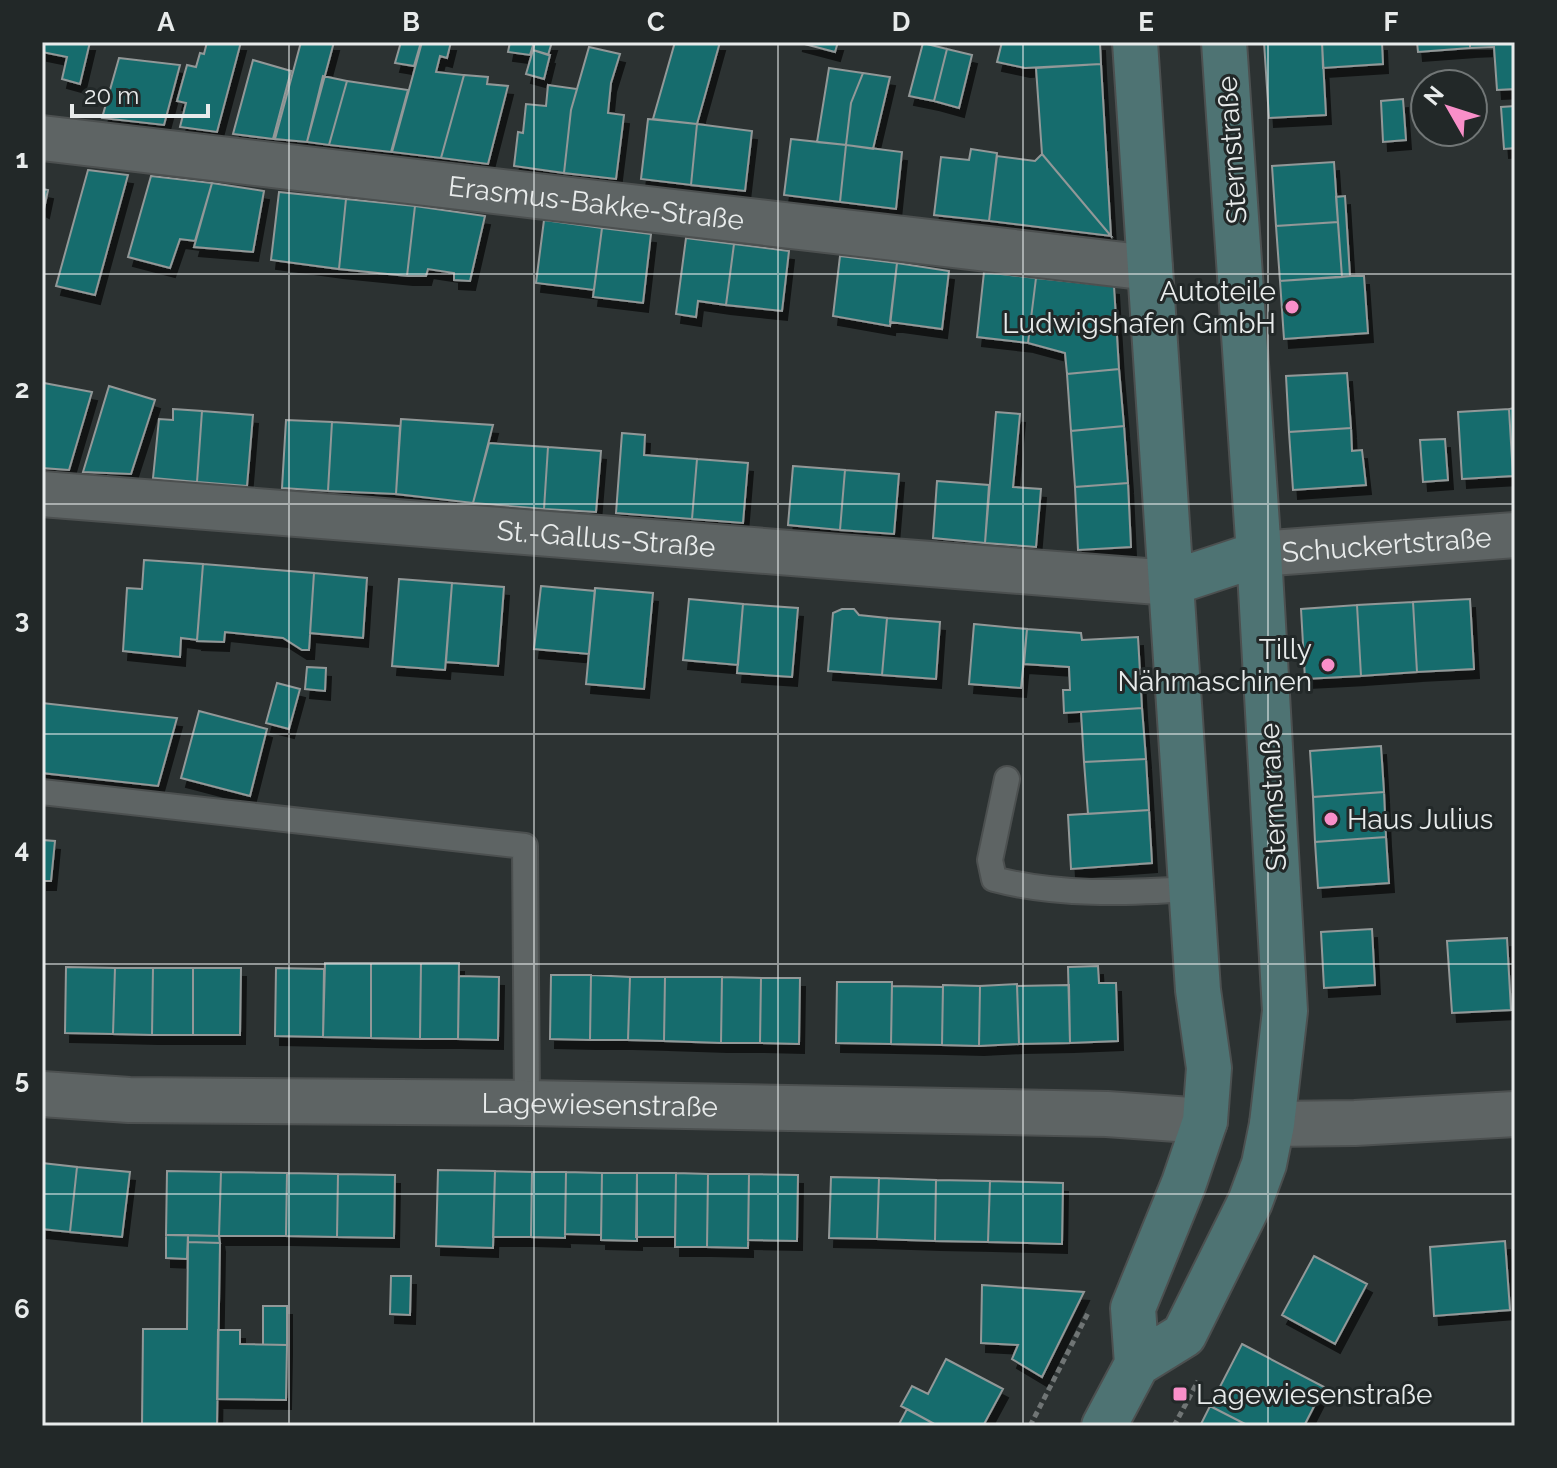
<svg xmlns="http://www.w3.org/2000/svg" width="1557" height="1468" viewBox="0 0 1557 1468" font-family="Raleway,sans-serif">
<defs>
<filter id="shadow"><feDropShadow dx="5" dy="9" stdDeviation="0" flood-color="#0009"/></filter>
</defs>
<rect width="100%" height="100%" fill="#2c3232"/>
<path fill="#196c6d" stroke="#929898" stroke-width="2" filter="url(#shadow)" d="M42,42H90L80,84L62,79L67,57L42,52Z
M207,42H241L217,132L180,127L186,103L177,101L187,65L196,67L200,53L204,54Z
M301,42H334L307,142L275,139Z
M401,42H421L414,66L395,63Z
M422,42H451L447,58L440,56L436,72L464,75L441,158L392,152Z
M510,42H534L530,55L508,52Z
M535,42H552L548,55L533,50Z
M675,42H720L697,124L653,119Z
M797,42H838L835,52Z
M1002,42H1100L1101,64L1025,68L997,62Z
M1264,42H1322L1326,115L1269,118Z
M1322,42H1382L1383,64L1323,68Z
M1417,42H1470V48L1418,52Z
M1470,42H1515V89L1497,90L1494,47L1470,48Z
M923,43L947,49L934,101L909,96Z
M589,47L620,54L611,83L608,113L624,115L616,179L564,173L571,110Z
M947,49L972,55L959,108L934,101Z
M533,50L550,55L544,79L526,74Z
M119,58L180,65L164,125L102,118Z
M253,60L291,71L273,139L233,134Z
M1101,64L1111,236L1042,154L1036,68Z
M829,68L863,73L851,103L846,145L817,142Z
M863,73L890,77L873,149L846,145L851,103Z
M464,75L488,77L487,84L508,86L488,164L441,158Z
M323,76L347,81L329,145L307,142Z
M347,81L408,90L391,152L329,145Z
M548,85L577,89L571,110L564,173L514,166L518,132L523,133L526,104L546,106Z
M1403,99L1406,140L1383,142L1381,101Z
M1515,106V148L1504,149L1501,107Z
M648,119L697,124L691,185L641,179Z
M697,124L752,131L745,191L691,185Z
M791,139L846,145L840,202L784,195Z
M846,145L902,152L896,209L840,202Z
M971,149L997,153L989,221L934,215L941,157L969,160Z
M1042,154L1111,236L989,221L997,156L1035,161Z
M1334,162L1338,222L1276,226L1272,166Z
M88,170L128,175L95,295L56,286Z
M151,176L212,183L195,241L180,239L170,268L128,257Z
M212,183L264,191L253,252L194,247Z
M42,189L48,190L44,209L42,208Z
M279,192L346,199L339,269L271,260Z
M1345,196L1350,276L1342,277L1336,197Z
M346,199L415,206L407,276L339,269Z
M415,206L485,216L470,281L454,280V273L428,269L426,276H407Z
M544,220L602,228L594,290L536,283Z
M1338,222L1342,277L1280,281L1276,226Z
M602,228L651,234L643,303L593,297Z
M686,238L734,244L726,305L698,301L696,317L676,314Z
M734,244L789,251L782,311L726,305Z
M840,256L897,263L890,326L833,316Z
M897,263L949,271L942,329L890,322Z
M984,272L1036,278L1028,343L977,337Z
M1350,276H1364L1368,333L1284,339L1280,281Z
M1036,278L1114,286L1119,369L1067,374L1065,353L1028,343Z
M1119,369L1124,426L1071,431L1067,374Z
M1347,373L1351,428L1289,432L1286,376Z
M44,383L92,392L69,470L42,468Z
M109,386L155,400L131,474L83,472Z
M1515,408V476H1513L1509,409Z
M173,409L202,411L197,482L153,478L159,419L173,420Z
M1509,409L1513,476L1462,479L1458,412Z
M202,411L253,415L247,486L197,482Z
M996,412L1020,414L1013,487L1041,489L1036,547L985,543Z
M401,419L493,425L473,503L396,494Z
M286,420L332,422L328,491L282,488Z
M332,422L400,426L396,494L328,491Z
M1124,426L1128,483L1075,487L1071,431Z
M1351,428L1352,451L1362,450L1366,485L1293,490L1289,432Z
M622,433L645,435L644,455L697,459L692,519L616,513Z
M1445,439L1448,480L1423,482L1420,440Z
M489,443L548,447L544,509L473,503Z
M548,447L601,451L596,512L544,509Z
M697,459L748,463L743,523L692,519Z
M793,466L845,470L840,530L788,525Z
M845,470L899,474L894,534L840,530Z
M937,481L989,485L985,543L933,538Z
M1128,483L1131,547L1078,550L1075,487Z
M144,560L203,564L197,640L181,638L180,657L123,651L127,588L142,589Z
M203,564L314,573L309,650H302L283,638L225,632L224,642L197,641Z
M314,573L367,578L363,638L310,633Z
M399,579L452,583L445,670L392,666Z
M452,583L504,587L498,666L446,662Z
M541,586L595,591L589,654L534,649Z
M595,588L653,593L644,689L586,684Z
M689,599L743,604L738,665L683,660Z
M1470,599L1474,669L1417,672L1413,602Z
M1413,602L1417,672L1361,676L1357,605Z
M743,604L798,608L792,677L737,673Z
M1357,605L1361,676L1305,679L1301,609Z
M842,609H854L859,615L887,618L882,675L828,671L833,613Z
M887,618L940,622L936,679L882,675Z
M974,624L1027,629L1021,688L969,684Z
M1027,629L1081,633L1082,640L1138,637L1142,708L1064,713L1063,690H1070L1069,667L1024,664Z
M307,667L326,668L325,691L305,689Z
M277,683L300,689L289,729L266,723Z
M42,703L177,718L158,786L42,773Z
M1142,708L1146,759L1084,762L1081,712Z
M199,711L267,729L250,796L181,778Z
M1381,746L1384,792L1313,797L1310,751Z
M1146,759L1149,810L1088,814L1084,762Z
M1384,792L1386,837L1315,842L1313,797Z
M1149,810L1152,863L1071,869L1068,815Z
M1386,837L1389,883L1318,888L1315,842Z
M42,840L55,841L51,881H42Z
M1372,929L1375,985L1324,988L1321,932Z
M1507,938L1511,1010L1452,1013L1447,941Z
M325,963H371V1038L323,1037Z
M371,963H421L420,1039L371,1038Z
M421,963H459L458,1039H420Z
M1098,966L1099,983H1116L1118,1041L1070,1043L1068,967Z
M66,967L115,968L113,1034L65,1033Z
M115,968H153L152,1035L113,1034Z
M153,968H193V1035H152Z
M193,968H241L240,1035H193Z
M276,968L324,969L323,1037L275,1036Z
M551,975H591L590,1040L550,1039Z
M591,975L630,977L628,1040H590Z
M459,976L499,977L498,1040L458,1039Z
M630,977H665L664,1041L628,1040Z
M665,977H722L721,1043L664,1041Z
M722,977L761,978L760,1043H721Z
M761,978H800L799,1044L760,1043Z
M837,982H892L891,1044L836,1043Z
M1017,984L1019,1044L979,1046L980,986Z
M943,985L980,986L979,1046L942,1045Z
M1069,985L1070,1043L1019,1044L1017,986Z
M892,986L943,987L942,1045L891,1044Z
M42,1163L77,1167L70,1232L42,1229Z
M77,1167L130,1172L122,1237L70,1232Z
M438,1170L495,1171L493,1248L436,1246Z
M167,1171L221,1172L219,1236L166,1235Z
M495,1171L532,1172L531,1237H493Z
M221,1172L287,1173L286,1236H219Z
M532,1172H566L565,1238L531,1237Z
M566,1172L602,1173L601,1235L565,1234Z
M287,1173L338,1174L337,1237L286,1236Z
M602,1173H637V1241L601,1240Z
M637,1173H676L675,1237H636Z
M676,1173L708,1174L707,1247H675Z
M338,1174L395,1175L394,1238L337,1237Z
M708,1174H749L748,1248L707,1247Z
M749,1174L798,1175L797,1241L748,1240Z
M831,1177L879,1178L877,1239L829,1238Z
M879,1178L936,1180L935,1241L877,1239Z
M936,1180L990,1181L988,1242L935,1241Z
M990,1181L1063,1183L1062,1244L988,1242Z
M166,1235H188L187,1259L166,1258Z
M188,1235L219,1236L220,1243L188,1242Z
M1505,1241L1510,1310L1434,1316L1430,1247Z
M188,1242L220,1243L217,1426H142L143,1329H187Z
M1314,1256L1367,1284L1335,1344L1282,1315Z
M391,1276H411L410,1315L390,1314Z
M982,1285L1084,1292L1042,1377L1012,1359L1018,1345L981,1343Z
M263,1306H287V1345H263Z
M218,1330H240V1344L287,1345L286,1400L217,1399Z
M1242,1344L1324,1387L1304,1426H1249L1210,1406Z
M946,1359L1003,1389L983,1426H938L901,1406L912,1386L928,1394Z
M1210,1406L1249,1426H1200Z
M907,1409L938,1426H898Z"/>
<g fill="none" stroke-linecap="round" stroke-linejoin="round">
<g stroke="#4c5050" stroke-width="28">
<path id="service" d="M1007,779L990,860L994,879C1058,896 1126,893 1192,889
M42,792L525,846L527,1103"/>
</g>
<g stroke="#4c5050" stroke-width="48">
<g id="minor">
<path id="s1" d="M42,138L1150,268"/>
<path id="s2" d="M42,494L1171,583"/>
<path id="s3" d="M1259,554L1515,535"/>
<path id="s4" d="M42,1094L129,1100L527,1103L1107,1114L1205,1121"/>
<path d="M1272,1124L1355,1123L1515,1114"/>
</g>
</g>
<g stroke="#4c5050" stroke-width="48">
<path id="secondary" d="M1135,42L1198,990L1209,1068L1205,1121L1184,1183L1133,1308L1137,1364
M1171,583L1259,554
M1104,1426L1137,1364L1184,1335L1250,1202L1264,1164L1272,1124L1285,1011L1259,554L1224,42"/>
</g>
<path stroke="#707575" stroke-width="5" stroke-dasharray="6 4" stroke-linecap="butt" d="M1030,1426L1088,1313
M1174,1426L1198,1381"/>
<use href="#service" stroke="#5e6464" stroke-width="24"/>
<use href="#minor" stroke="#5e6464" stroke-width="44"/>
<use href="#secondary" stroke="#4e7373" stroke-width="44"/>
</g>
<path fill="none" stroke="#e8ebeb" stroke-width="2" stroke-opacity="0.55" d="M289,42V1426M534,42V1426M778,42V1426M1023,42V1426M1268,42V1426M42,274H1515M42,504H1515M42,734H1515M42,964H1515M42,1194H1515"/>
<g fill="#f98fc9" stroke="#222828" stroke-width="3">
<circle cx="1292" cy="307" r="8"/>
<circle cx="1328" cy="665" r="8"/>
<circle cx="1331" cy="819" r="8"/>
<rect x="1172" y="1386" width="16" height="16" rx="4"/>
</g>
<g text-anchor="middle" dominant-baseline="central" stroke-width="6" stroke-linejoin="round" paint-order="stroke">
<g font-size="28" fill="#e8ebeb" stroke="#222828">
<text transform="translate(1232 150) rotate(-94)">Sternstraße</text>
<text stroke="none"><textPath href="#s1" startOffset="558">Erasmus-Bakke-Straße</textPath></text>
<text stroke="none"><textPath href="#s2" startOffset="566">St.-Gallus-Straße</textPath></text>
<text stroke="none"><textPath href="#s3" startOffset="128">Schuckertstraße</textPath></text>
<text transform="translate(1273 797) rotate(-93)">Sternstraße</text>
<text stroke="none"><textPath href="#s4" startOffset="558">Lagewiesenstraße</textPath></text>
</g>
<g font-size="28" fill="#e8ebeb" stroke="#222828" text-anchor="end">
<text x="1276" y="291">Autoteile<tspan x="1276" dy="32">Ludwigshafen GmbH</tspan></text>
<text x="1312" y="649">Tilly<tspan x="1312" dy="32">Nähmaschinen</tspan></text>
<text x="1347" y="819" text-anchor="start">Haus Julius</text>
<text x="1196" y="1394" text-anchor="start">Lagewiesenstraße</text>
</g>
</g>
<rect width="1557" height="1468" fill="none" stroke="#222828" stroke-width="88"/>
<g transform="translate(1449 108) rotate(309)"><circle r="38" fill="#222828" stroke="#717676" stroke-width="2"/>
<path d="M0-6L14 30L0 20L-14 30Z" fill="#f98fc9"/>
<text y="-12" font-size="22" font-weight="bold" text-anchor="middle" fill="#e8ebeb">N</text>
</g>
<path d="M72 104v12h136v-12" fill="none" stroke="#e8ebeb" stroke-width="4"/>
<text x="84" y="104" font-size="24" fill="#e8ebeb" stroke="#222828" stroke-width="6" paint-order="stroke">20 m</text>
<rect x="44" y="44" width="1469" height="1380" fill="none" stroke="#e8ebeb" stroke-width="3"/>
<g font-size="26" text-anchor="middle" font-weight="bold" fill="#e8ebeb">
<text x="166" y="31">A</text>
<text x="411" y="31">B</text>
<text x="656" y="31">C</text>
<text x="901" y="31">D</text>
<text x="1146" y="31">E</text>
<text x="1391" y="31">F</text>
<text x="22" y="168">1</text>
<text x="22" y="398">2</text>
<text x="22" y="628">3</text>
<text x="22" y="858">4</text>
<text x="22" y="1088">5</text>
<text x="22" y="1318">6</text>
</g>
</svg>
